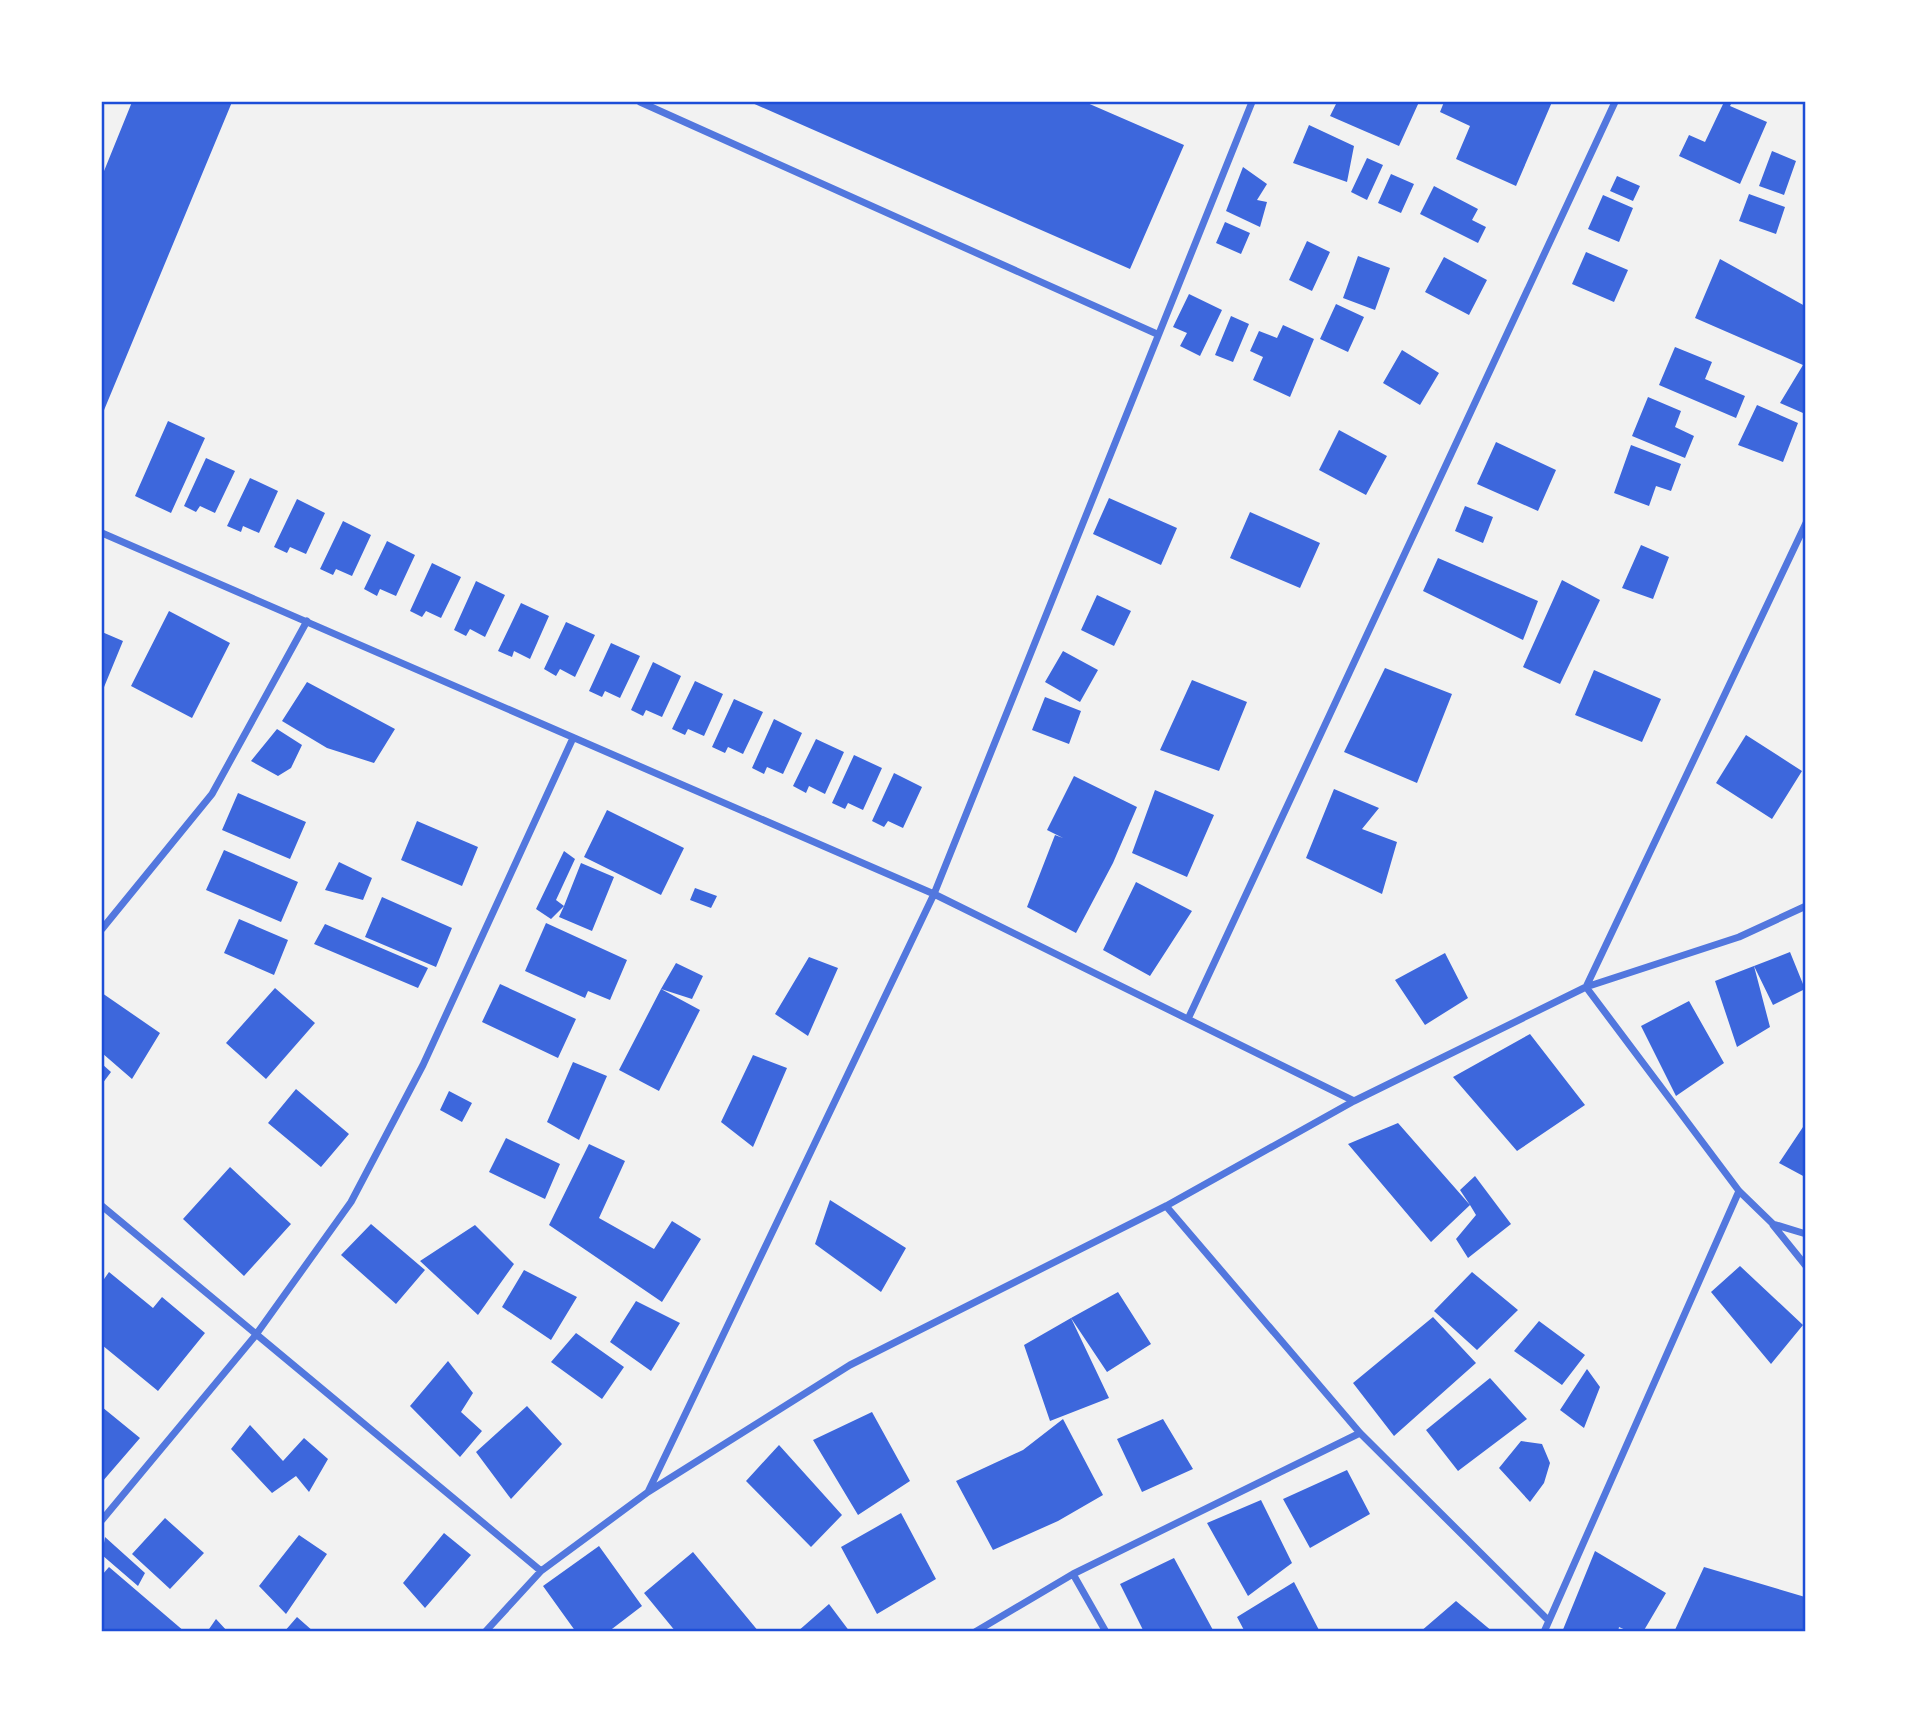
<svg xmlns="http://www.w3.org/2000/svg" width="1907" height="1733" viewBox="0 0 1907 1733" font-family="'Golos Text',sans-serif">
<rect width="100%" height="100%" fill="#f2f2f2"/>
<path fill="#3d67dc" d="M132,102H232L102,415V176Z
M750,102H1085L1184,145L1130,269Z
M1337,102H1419L1399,146L1330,116Z
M1444,102H1552L1516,186L1456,159L1470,126L1440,112Z
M1724,102H1732L1730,106L1767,122L1740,184L1679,156L1689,135L1705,142Z
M1309,125L1354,146L1347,182L1293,163Z
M1772,151L1796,161L1784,195L1759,186Z
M1367,158L1383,165L1367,200L1351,192Z
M1243,167L1267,184L1257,200L1267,202L1260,227L1226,211Z
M1391,174L1414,184L1401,213L1378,203Z
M1617,176L1640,186L1633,201L1610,191Z
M1434,186L1478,209L1472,220L1486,227L1478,243L1420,214Z
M1749,194L1785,207L1776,234L1739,221Z
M1603,195L1633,208L1619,242L1588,229Z
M1225,222L1250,233L1241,254L1216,243Z
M1307,241L1330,252L1312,291L1289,280Z
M1586,252L1628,270L1614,302L1572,284Z
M1358,256L1390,268L1375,310L1343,298Z
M1444,257L1487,280L1469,315L1425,292Z
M1720,259L1805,306V407L1803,413L1780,403L1803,365L1695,318Z
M1189,294L1222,310L1200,356L1180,346L1187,333L1173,327Z
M1336,304L1364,317L1348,352L1320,339Z
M1231,316L1249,324L1233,362L1215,355Z
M1283,325L1314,339L1290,397L1253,380L1263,357L1250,351L1259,331L1277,338Z
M1675,347L1712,362L1705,379L1745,396L1736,418L1659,385Z
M1402,350L1439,373L1420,405L1383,383Z
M1648,397L1681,411L1675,427L1694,436L1685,458L1632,436Z
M1757,405L1798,423L1783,462L1738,445Z
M168,421L205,438L171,513L135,496Z
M1339,430L1387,456L1366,495L1319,470Z
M1496,442L1556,470L1538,511L1477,484Z
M1631,445L1681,464L1671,491L1656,486L1649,506L1614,493Z
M206,458L235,471L215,513L200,506L196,512L184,506Z
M250,478L278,491L259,533L243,526L241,532L227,526Z
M1109,498L1177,528L1161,565L1093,534Z
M297,499L325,513L306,554L290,547L287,553L274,547Z
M1465,506L1493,517L1483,543L1455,531Z
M1250,512L1320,543L1300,588L1230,558Z
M343,521L371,535L352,576L336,569L333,575L320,569Z
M387,541L415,555L396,596L380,589L377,596L364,589Z
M1641,545L1669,557L1653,599L1622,588Z
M1438,558L1538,601L1523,640L1423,591Z
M432,563L461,577L441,618L426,611L422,617L410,611Z
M1562,580L1600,600L1560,684L1523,667Z
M476,581L505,595L485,637L470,629L466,636L454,630Z
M1097,595L1131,611L1114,646L1081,630Z
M521,603L549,616L530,659L514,651L512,657L498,651Z
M169,611L230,643L192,718L131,686Z
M566,622L595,635L575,677L560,669L556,676L544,669Z
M102,632L123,641L102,692Z
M611,643L640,656L620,698L605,691L602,697L589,691Z
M1063,651L1098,670L1080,702L1045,682Z
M653,662L681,676L662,717L646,710L643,716L631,710Z
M1385,668L1452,694L1417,783L1344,752Z
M1594,670L1661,699L1642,742L1575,715Z
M1192,680L1247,702L1219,771L1160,750Z
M695,681L723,694L704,736L688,729L685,735L672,729Z
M307,682L395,729L374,763L327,748L282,721Z
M1045,697L1081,711L1069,744L1032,730Z
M734,699L763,712L743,754L728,747L725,753L712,747Z
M774,719L802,733L783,774L767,767L764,774L752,768Z
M277,729L302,745L291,768L278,776L251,761Z
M1746,735L1802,771L1772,819L1716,783Z
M816,739L844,752L825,794L809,786L806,793L793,786Z
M854,755L882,768L863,810L848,803L845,809L832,803Z
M894,773L922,787L903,828L888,821L884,827L872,821Z
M1074,776L1137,807L1113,863L1076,933L1027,907L1055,835L1063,838L1047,830Z
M1334,789L1379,808L1362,829L1397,842L1382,894L1306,858Z
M1155,790L1214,815L1187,877L1132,853Z
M238,793L306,822L290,859L222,830Z
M607,810L684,848L661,895L584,857Z
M417,821L478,847L462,886L401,860Z
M224,850L298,882L281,922L206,890Z
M564,851L575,859L556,900L564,906L581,863L614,877L592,931L559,917L564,906L551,919L536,909Z
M339,862L372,878L363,900L325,890Z
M1136,882L1192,911L1150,976L1103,950Z
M695,888L717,896L711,908L690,900Z
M382,897L452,928L436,967L365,937Z
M239,919L288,940L274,975L224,953Z
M546,923L627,960L610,1000L588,991L585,998L525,971Z
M325,924L428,968L418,988L314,944Z
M1790,952L1805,989L1773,1005L1754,966Z
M1445,953L1468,998L1425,1025L1395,980Z
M809,957L838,968L808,1036L775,1014Z
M676,963L703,976L692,999L661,989L700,1010L659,1091L619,1070L661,989Z
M1754,966L1770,1027L1737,1047L1715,981Z
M500,984L576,1019L558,1058L482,1022Z
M275,988L315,1023L266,1079L226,1043Z
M102,993L160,1033L132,1079L102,1053Z
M1689,1001L1724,1063L1676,1096L1641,1026Z
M1530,1034L1585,1105L1517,1151L1453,1077Z
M753,1055L787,1068L753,1147L721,1122Z
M573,1062L607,1076L579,1140L547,1122Z
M102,1064L111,1072L102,1084Z
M296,1089L349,1134L321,1167L268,1123Z
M449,1091L472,1103L462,1122L440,1110Z
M1398,1123L1470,1205L1460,1190L1475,1176L1511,1224L1468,1258L1456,1239L1476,1215L1470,1205L1431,1242L1348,1144Z
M1805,1124V1177L1779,1163Z
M506,1138L560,1164L545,1199L489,1172Z
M589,1144L625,1161L599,1218L654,1249L672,1221L701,1239L662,1302L549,1225Z
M230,1167L291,1224L244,1276L183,1219Z
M830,1200L906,1248L881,1292L815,1244Z
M371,1224L425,1270L396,1304L341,1255Z
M475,1225L514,1264L478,1315L420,1261Z
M1740,1266L1803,1325L1771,1364L1711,1292Z
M524,1270L577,1297L551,1340L502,1307Z
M109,1272L153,1308L162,1297L205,1333L158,1391L102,1345V1282Z
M1472,1272L1518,1310L1477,1350L1434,1311Z
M1118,1292L1151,1344L1107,1372L1071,1318Z
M636,1301L680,1323L651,1371L610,1342Z
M1433,1317L1476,1363L1394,1436L1353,1383Z
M1071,1318L1109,1398L1050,1421L1024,1345Z
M1539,1321L1585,1355L1562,1385L1514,1351Z
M576,1333L624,1367L602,1399L551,1362Z
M448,1361L473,1393L461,1412L482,1431L460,1457L410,1406Z
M1587,1369L1600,1387L1584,1428L1560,1410Z
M1490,1378L1527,1419L1458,1471L1426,1430Z
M527,1406L562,1444L511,1499L476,1452Z
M102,1407L140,1438L102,1482Z
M872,1412L910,1481L858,1515L813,1440Z
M1063,1419L1103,1495L1058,1521L993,1550L956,1481L1023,1450Z
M1163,1419L1193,1469L1142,1492L1117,1439Z
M250,1425L283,1461L304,1438L328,1459L309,1492L296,1476L272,1493L231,1449Z
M1521,1441L1542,1444L1550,1463L1544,1483L1530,1502L1499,1468Z
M779,1445L842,1515L811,1547L746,1481Z
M1347,1470L1370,1514L1310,1548L1283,1499Z
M1261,1500L1292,1563L1248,1596L1207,1523Z
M901,1513L936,1579L877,1614L841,1547Z
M165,1518L204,1553L170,1589L132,1554Z
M444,1533L471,1555L425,1608L403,1583Z
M299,1535L327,1554L286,1614L259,1586Z
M105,1537L145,1573L138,1586L102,1555Z
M599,1546L642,1606L608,1632H576L543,1586Z
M1595,1551L1666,1593L1643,1632H1630L1619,1627L1618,1632H1562Z
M693,1552L759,1632H676L644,1593Z
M1174,1558L1214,1632H1144L1120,1584Z
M109,1567L185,1632H102V1575Z
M1704,1567L1805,1597V1632H1674Z
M1294,1582L1320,1632H1245L1237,1617Z
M1456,1601L1493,1632H1420Z
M829,1604L850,1632H797Z
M297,1617L314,1632H284Z
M216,1619L228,1632H207Z"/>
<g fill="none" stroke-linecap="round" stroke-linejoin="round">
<path stroke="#5277de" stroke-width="7" d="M640,102L1157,334
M1806,523L1586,987L1739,1191L1773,1224L1806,1234
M102,533L934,894L1354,1101
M102,929L212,794L307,621
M1188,1019L1615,102
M102,1206L541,1571
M1166,1206L1360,1433L1548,1620
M1773,1225L1806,1266
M648,1492L934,894L1252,102
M102,1520L255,1336L351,1202L423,1065L573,738
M485,1632L541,1571L648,1492L850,1365L1166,1206L1354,1101L1586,987L1739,937L1806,906
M975,1632L1073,1574
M1106,1632L1073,1574L1360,1433
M1544,1632L1739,1191"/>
</g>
<rect width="1907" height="1733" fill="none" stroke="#ffffff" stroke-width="206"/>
<rect x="103" y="103" width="1701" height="1527" fill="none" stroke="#1d4ed8" stroke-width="2.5"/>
</svg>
